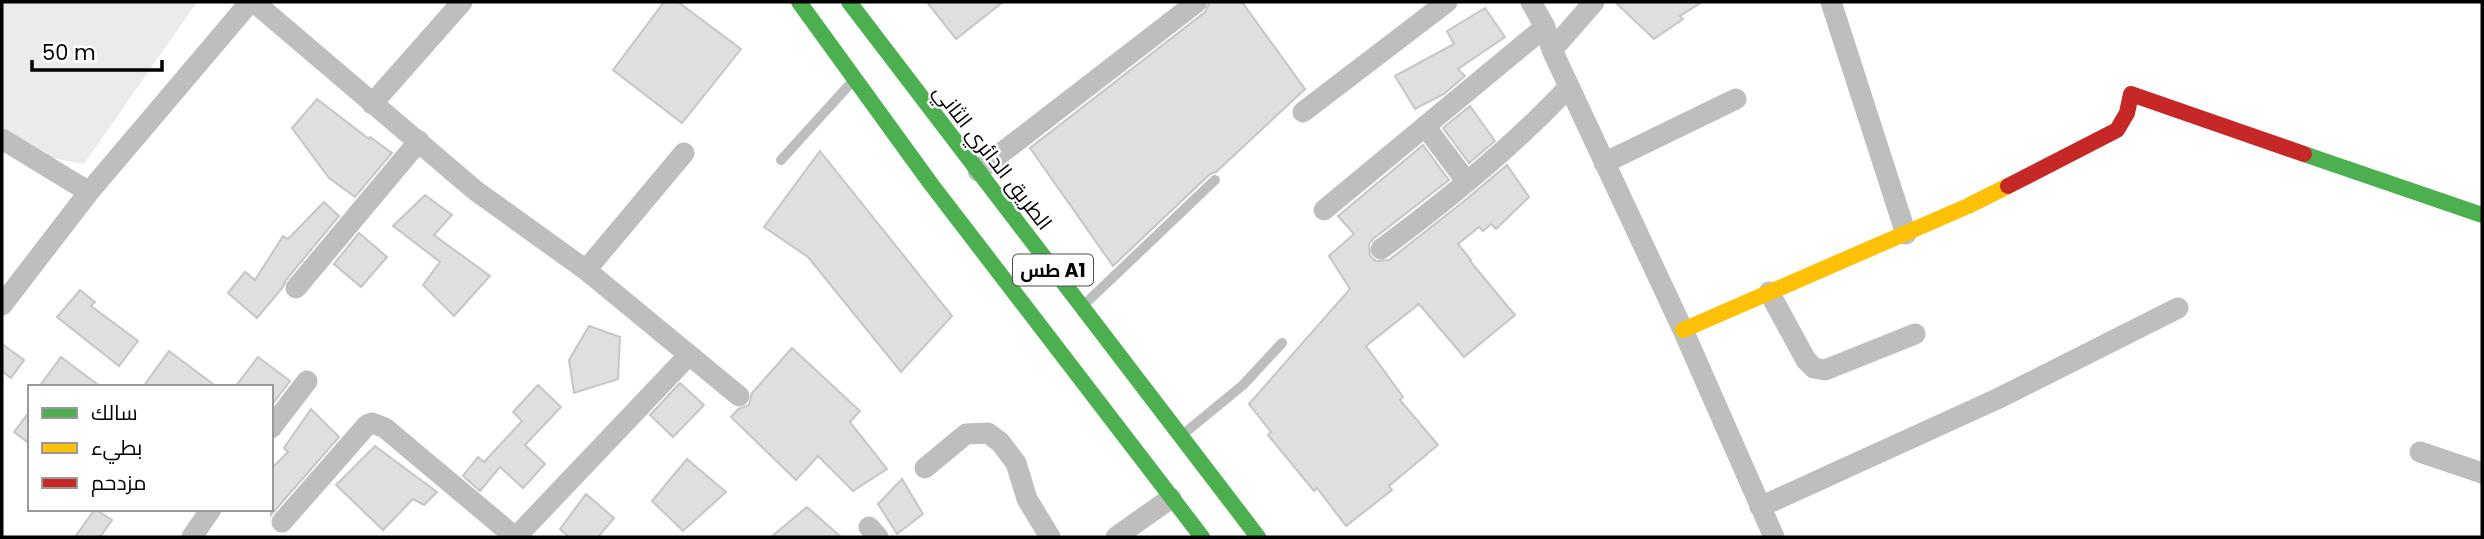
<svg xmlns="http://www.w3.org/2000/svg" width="2484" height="539" viewBox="0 0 2484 539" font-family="Poppins,Cairo,sans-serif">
<rect width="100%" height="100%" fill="#fff"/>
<path fill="#ebebeb" d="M2,2H197L84,164L52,158L2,127Z"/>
<path fill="#dfdfdf" stroke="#c6c6c6" stroke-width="2" d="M664,2H678L741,49L682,123L613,70Z
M927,2H1003L956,39Z
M1210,2H1242L1305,89L1216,172L1210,174L1113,266L1030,148L1205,12Z
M1615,2H1702L1680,16L1683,19L1654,39Z
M1485,8L1505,37L1458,69L1465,76L1444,94L1415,109L1395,76L1454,44L1447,31Z
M317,99L369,139L370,137L392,153L355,197L329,178L292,128Z
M1470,106L1495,141L1469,163L1443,128Z
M1423,145L1449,180L1373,239L1369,244L1370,256L1376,261L1389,260L1463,202L1507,165L1529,197L1496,229L1491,224L1483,231L1479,227L1458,244L1471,260L1470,261L1515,315L1464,357L1419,304L1366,346L1403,397L1400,400L1438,445L1389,486L1392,490L1346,526L1317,488L1314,491L1268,435L1271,432L1249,404L1350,289L1329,256L1354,234L1338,216Z
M820,151L952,316L901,372L808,257L764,227Z
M425,195L452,215L434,235L490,276L454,316L423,285L440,262L393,226Z
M324,202L339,216L286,280L283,287L257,318L228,293L245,272L255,280L283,236L288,239Z
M359,233L387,257L361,287L334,264Z
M80,290L95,302L91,306L138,341L119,366L57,317Z
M589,326L620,337L618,379L574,393L569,360Z
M2,344L24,360L11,378L2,371Z
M792,348L860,411L850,422L887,469L853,491L818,456L796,480L731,417L738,409L749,405L752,393Z
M169,351L217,387H143Z
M61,357L101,387H39Z
M258,357L290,381L271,406V387H235Z
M680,383L704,405L673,437L650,415Z
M538,385L561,407L525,445L545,464L523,488L500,467L480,491L463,476L478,457L484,462L522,421L513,412Z
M311,409L339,437L271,515V469L288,452L284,448Z
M30,411V444L14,432Z
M375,446L437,492L424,505L413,499L383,530L336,485Z
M687,459L726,492L683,531L652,501Z
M902,479L923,514L897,534L878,504Z
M586,494L614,518L598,537H569L560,529Z
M807,507L841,537H771Z
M95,509L112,520L100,537H75Z"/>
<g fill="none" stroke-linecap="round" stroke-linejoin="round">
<path stroke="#bebebe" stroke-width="10" d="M781,160L850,84
M1088,301L1215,180
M1187,431L1243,385L1282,343"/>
<path stroke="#bebebe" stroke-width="21" d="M254,2L476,191L586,270L739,396
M1531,2L1545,27L1552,50L1683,330L1774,537
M1831,2L1906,234
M1552,50L1594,2
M372,104L462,2
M1303,112L1447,2
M1425,126L1467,182
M2,139L89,192
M1604,163L1736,99
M978,171L1197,2
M1324,210L1545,27
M1381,249C1448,200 1512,147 1569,87
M586,270L684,153
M296,288L419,141
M1769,292L1806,360L1814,368L1825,370L1915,334
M2,305L89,192L250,2
M271,428L307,381
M2420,452L2482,473
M925,468L966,434L988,433L1000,442L1016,463L1027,499L1050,537
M1760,507L1997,399L2178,308
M282,522L367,425L372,423L385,428L515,537
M869,527L878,537
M192,537L211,509
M516,537L688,356
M1116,537L1171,498"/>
<path stroke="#4caf50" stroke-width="16" d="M799,2L931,184L1202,537
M849,2L1258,537
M2304,154L2482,215"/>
<path stroke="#ffc107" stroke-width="16" d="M1683,330L1968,206L2008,186"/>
<path stroke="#c62828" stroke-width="16" d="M2008,186L2117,130L2127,113L2131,94L2304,154"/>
</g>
<g text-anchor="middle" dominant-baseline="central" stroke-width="5" stroke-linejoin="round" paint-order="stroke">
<rect fill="#fff" stroke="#4c4c4c" stroke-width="2" x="1013" y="254.5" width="80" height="31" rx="5"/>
<g font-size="19" font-weight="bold" fill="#000">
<text x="1053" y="270">طس A1</text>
</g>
<g font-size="21" fill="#000" stroke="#fff">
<text transform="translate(993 157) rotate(52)">الطريق الدائري الثاني</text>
</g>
</g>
<rect width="2484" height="539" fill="none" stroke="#000000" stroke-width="7"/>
<rect x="28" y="385" width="245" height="126" fill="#ffffff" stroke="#999999" stroke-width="2"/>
<rect x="42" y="408" width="35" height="10" fill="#4caf50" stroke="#999999" stroke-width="2"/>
<text x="91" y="420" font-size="21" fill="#000000">سالك</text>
<rect x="42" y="443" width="35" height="10" fill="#ffc107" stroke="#999999" stroke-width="2"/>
<text x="91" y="455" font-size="21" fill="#000000">بطيء</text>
<rect x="42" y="478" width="35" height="10" fill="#c62828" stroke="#999999" stroke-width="2"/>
<text x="91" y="490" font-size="21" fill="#000000">مزدحم</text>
<path d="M32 60v10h130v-10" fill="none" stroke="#000000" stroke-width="3.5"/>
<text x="42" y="60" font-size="21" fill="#000000" stroke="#ffffff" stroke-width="5" paint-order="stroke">50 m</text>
</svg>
